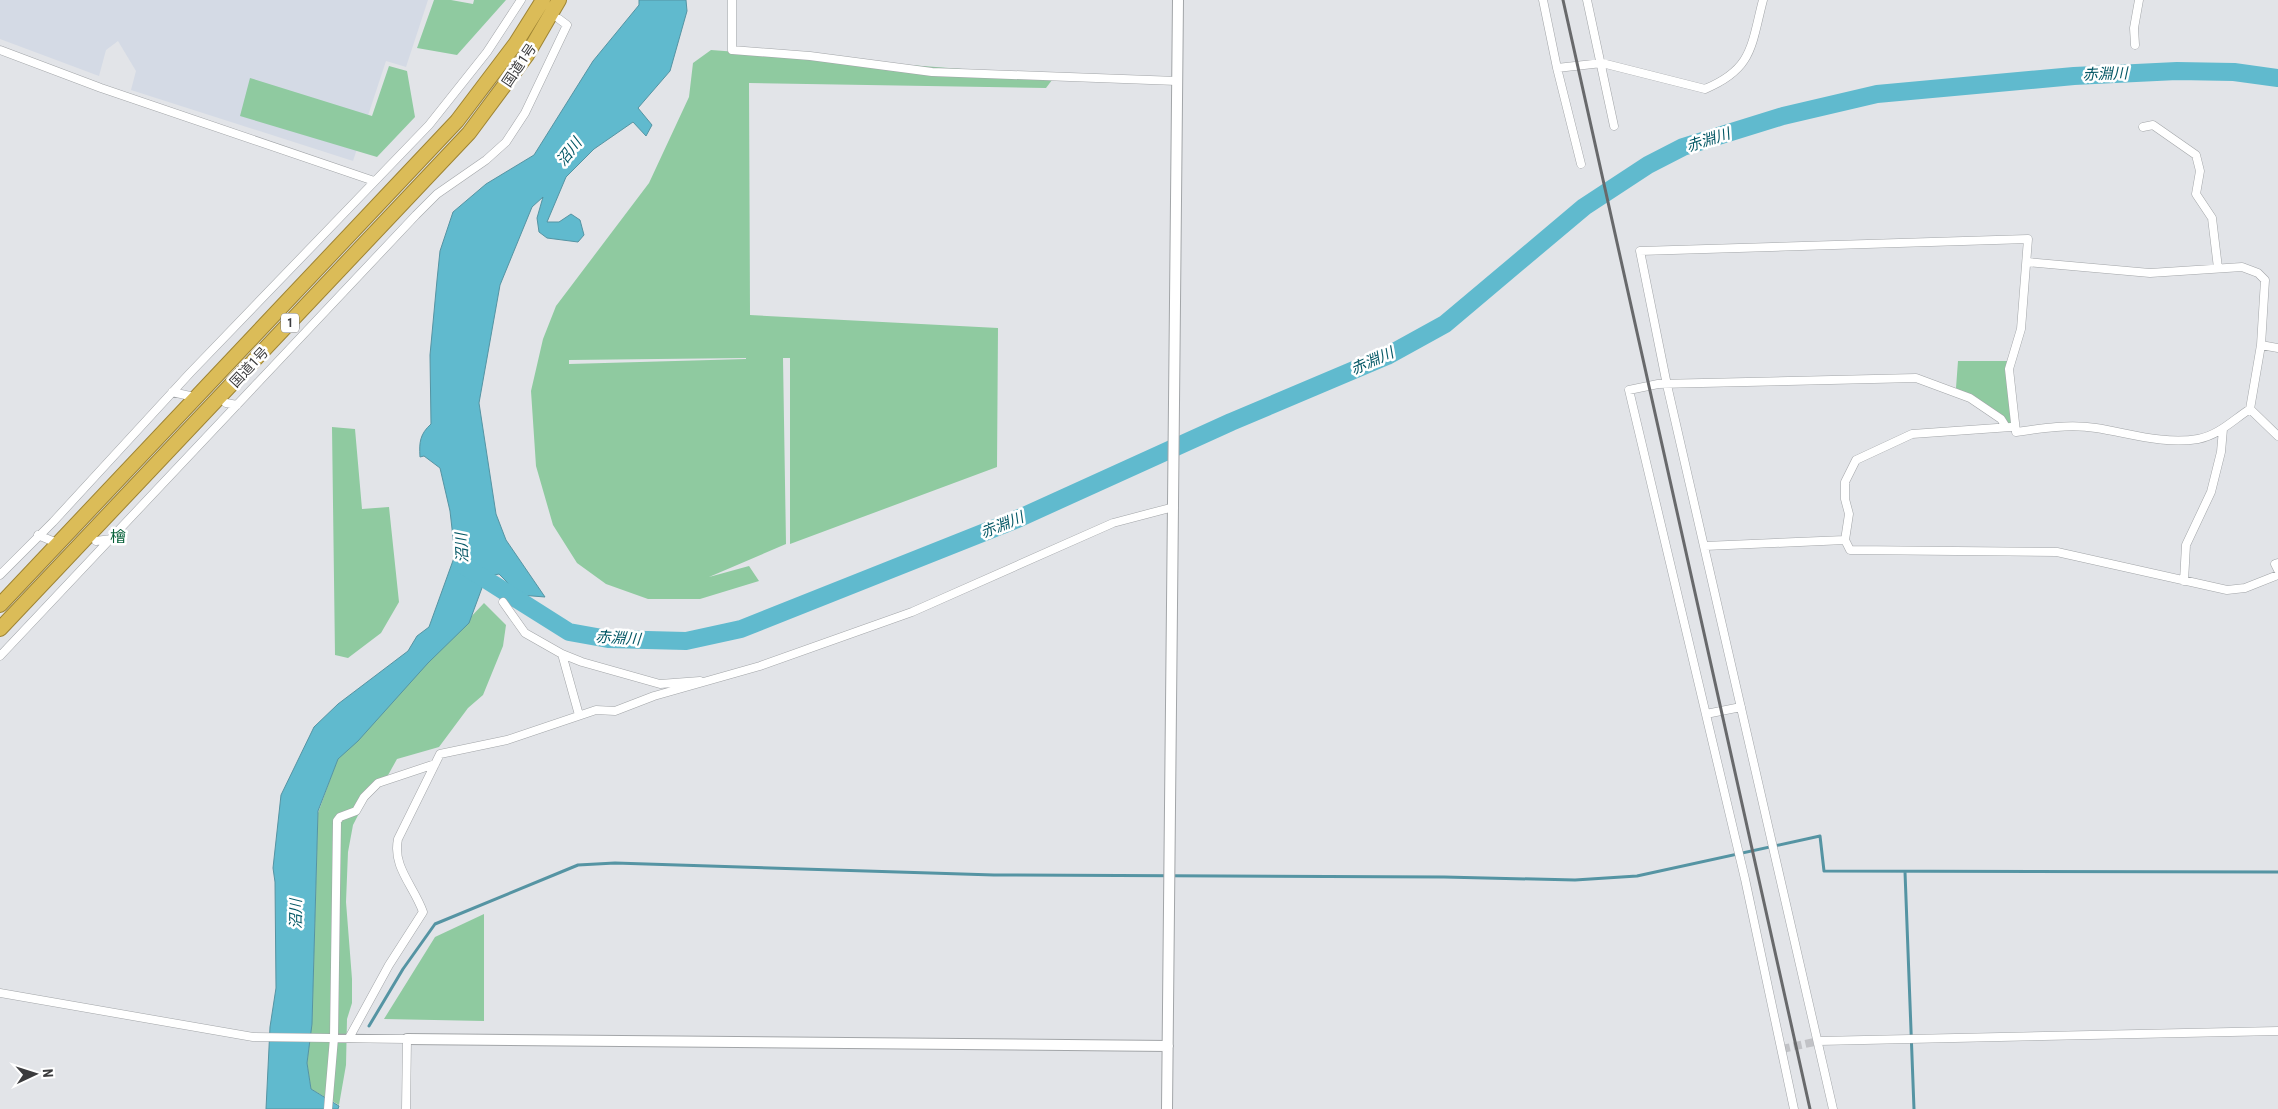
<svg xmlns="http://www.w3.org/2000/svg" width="2278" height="1109" viewBox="0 0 2278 1109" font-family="'Roboto Condensed','Noto Sans JP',sans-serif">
<rect width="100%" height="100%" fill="#e2e4e8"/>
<path fill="#d4dae5" d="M0,0H428L406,67L386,61L353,161L131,90L136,71L118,41L106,50L99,76L0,39Z"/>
<path fill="#8fcaa0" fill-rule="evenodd" d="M434,0H451L473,4L474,0H506L457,55L417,48Z
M711,50L1055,76L1046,88L749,83L750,315L998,328L997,467L790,544V358H783L786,544L709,577L749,566L759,581L700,599H648L606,584L577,563L553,525L536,466L531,391L543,339L556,306L649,183L689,97L693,63ZM746,358V359L569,364V360Z
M389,66L407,71L415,117L377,157L240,116L250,78L372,116Z
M1958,361H2007L2016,427H2006L2001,419L1956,388Z
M332,427L355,429L362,509L389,507L399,602L381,633L348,658L335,655Z
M484,603L506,625L503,646L483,695L468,708L439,747L397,759L387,777L371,790L353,825L348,852L346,902L352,979V1003L347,1019L346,1065L339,1105L311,1089L307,1063L312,1021L318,813L338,758Z
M484,914V1021L384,1019L435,937Z"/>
<path fill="#60bace" stroke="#5594a3" d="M639,0H686L687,11L670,71L638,108L652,125L646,136L633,122L594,149L566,177L547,222H559L571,214L580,220L584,235L578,242L547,238L539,232L537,218L543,197L532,207L500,285L479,403L496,514L506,540L545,597L520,595L499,574L486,577L469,623L428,663L358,741L338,759L318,811L312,1024L307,1063L311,1089L339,1106L338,1109H266L270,1027L276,988L275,882L273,868L281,795L314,727L338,704L408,651L417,636L429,627L455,555L450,511L440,468L424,456L420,457C419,442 420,434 431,424L430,355L437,280L440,251L453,212L486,184L534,155L593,61L639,5Z"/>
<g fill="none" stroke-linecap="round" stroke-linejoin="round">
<path stroke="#5594a3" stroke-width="3" d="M1905,872L1914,1109
M369,1026L403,969L435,924L578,865L615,863L994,875L1444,877L1575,880L1637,876L1820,836L1824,871L2278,872"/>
<path stroke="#60bace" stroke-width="18" d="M466,567L569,632L608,639L686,641L741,629L1015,520L1231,422L1387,356L1445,324L1584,207L1648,165L1683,147L1783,116L1877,94L2074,76L2177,71L2234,72L2278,78"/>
<path stroke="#c1c2c6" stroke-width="8" stroke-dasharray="8 4" stroke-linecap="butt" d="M1782,1049L1819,1041"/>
<g stroke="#a2a5a8" stroke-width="9">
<path id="minor" d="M732,0V50L810,56L932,72L1177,81
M1543,0L1557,68L1581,164
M1587,0L1614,126
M2135,45L2134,28L2139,0
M0,50L101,88L374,181
M1557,68L1602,63L1705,89C1753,69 1751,46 1763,0
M2143,127L2153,125L2196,155L2200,171L2196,194L2212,218L2218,268
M2261,345L2278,348
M172,392L190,396
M226,403L237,405
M2250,409L2278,436
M2011,427L1912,434L1856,460L1845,482V499L1849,514L1845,540L1850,550L2057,552L2227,590L2245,588L2278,575
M38,535L57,543
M96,541L111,539
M1705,546L1845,540
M2278,563L2275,564L2278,570
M0,575L53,522L190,373L429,125L487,52L521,0
M2184,581L2186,545L2211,492L2221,452L2223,429
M503,602L525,633L562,654L582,662L660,684L700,681
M562,654L579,715
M0,656L416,215L437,194L486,160L506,142L525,113L567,25L559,19
M1706,714L1741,707
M0,993L253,1037L407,1039L406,1109
M349,1038L389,965L423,912C414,886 392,867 398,839L440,754L507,740L596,710L615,711L654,696L760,666L912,612L1113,523L1174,507
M1819,1041L2278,1031
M328,1109L334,1038L337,821L340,817L356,811L364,797L378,783L435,764
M1794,1109L1745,879L1629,390L1658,384L1916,378L1970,398L2001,419L2006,427
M1833,1109L1667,385L1640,251L2028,239L2021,329L2009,369L2016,432C2043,428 2070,424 2096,428C2129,433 2164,445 2198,439C2219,435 2233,420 2250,409L2261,345L2265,280L2258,273L2242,267L2150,273L2027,262"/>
</g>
<g stroke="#a2a5a8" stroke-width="12">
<path id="tertiary" d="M407,1039L1168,1046
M1167,1109L1178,0"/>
</g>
<g stroke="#9e8434" stroke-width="16">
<path id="trunk" d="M0,605L457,121L516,43L543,0
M0,629L469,133L527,55L559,0"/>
</g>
<use href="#minor" stroke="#fff" stroke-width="8"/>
<use href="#tertiary" stroke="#fff" stroke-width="10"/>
<use href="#trunk" stroke="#dbbc58" stroke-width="14"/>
<path stroke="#68696b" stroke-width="3" d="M1563,0L1810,1109"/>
</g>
<g text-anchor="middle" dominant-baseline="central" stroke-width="5" stroke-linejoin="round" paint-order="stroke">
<rect fill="#fff" stroke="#767678" stroke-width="1" x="281" y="313.5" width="18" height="19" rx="4"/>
<g font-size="12" font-weight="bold" fill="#3c3c3e">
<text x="290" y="323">1</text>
</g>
<g font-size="14" fill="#3c3c3e" stroke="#fff">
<text transform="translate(519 65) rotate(-56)">国道1号</text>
<text transform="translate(249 367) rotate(-47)">国道1号</text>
</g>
<g font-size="15" font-style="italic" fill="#035765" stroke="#fff">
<text transform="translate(2105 74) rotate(-2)">赤淵川</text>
<text transform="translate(1708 140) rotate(-18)">赤淵川</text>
<text transform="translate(569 152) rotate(-52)">沼川</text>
<text transform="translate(1372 361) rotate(-24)">赤淵川</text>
<text transform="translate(1002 525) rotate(-22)">赤淵川</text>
<text transform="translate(462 548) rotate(-93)">沼川</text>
<text transform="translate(618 638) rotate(4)">赤淵川</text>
<text transform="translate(296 914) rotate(-90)">沼川</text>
</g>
<g font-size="16" fill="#09623b" stroke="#fff">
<text x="118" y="536">檜</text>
</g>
</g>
<g transform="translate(35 1074) rotate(86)" stroke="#ffffff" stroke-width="4" paint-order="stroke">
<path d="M0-4L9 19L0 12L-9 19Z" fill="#3c3c3e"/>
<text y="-8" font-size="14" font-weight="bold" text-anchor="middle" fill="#3c3c3e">N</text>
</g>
</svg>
